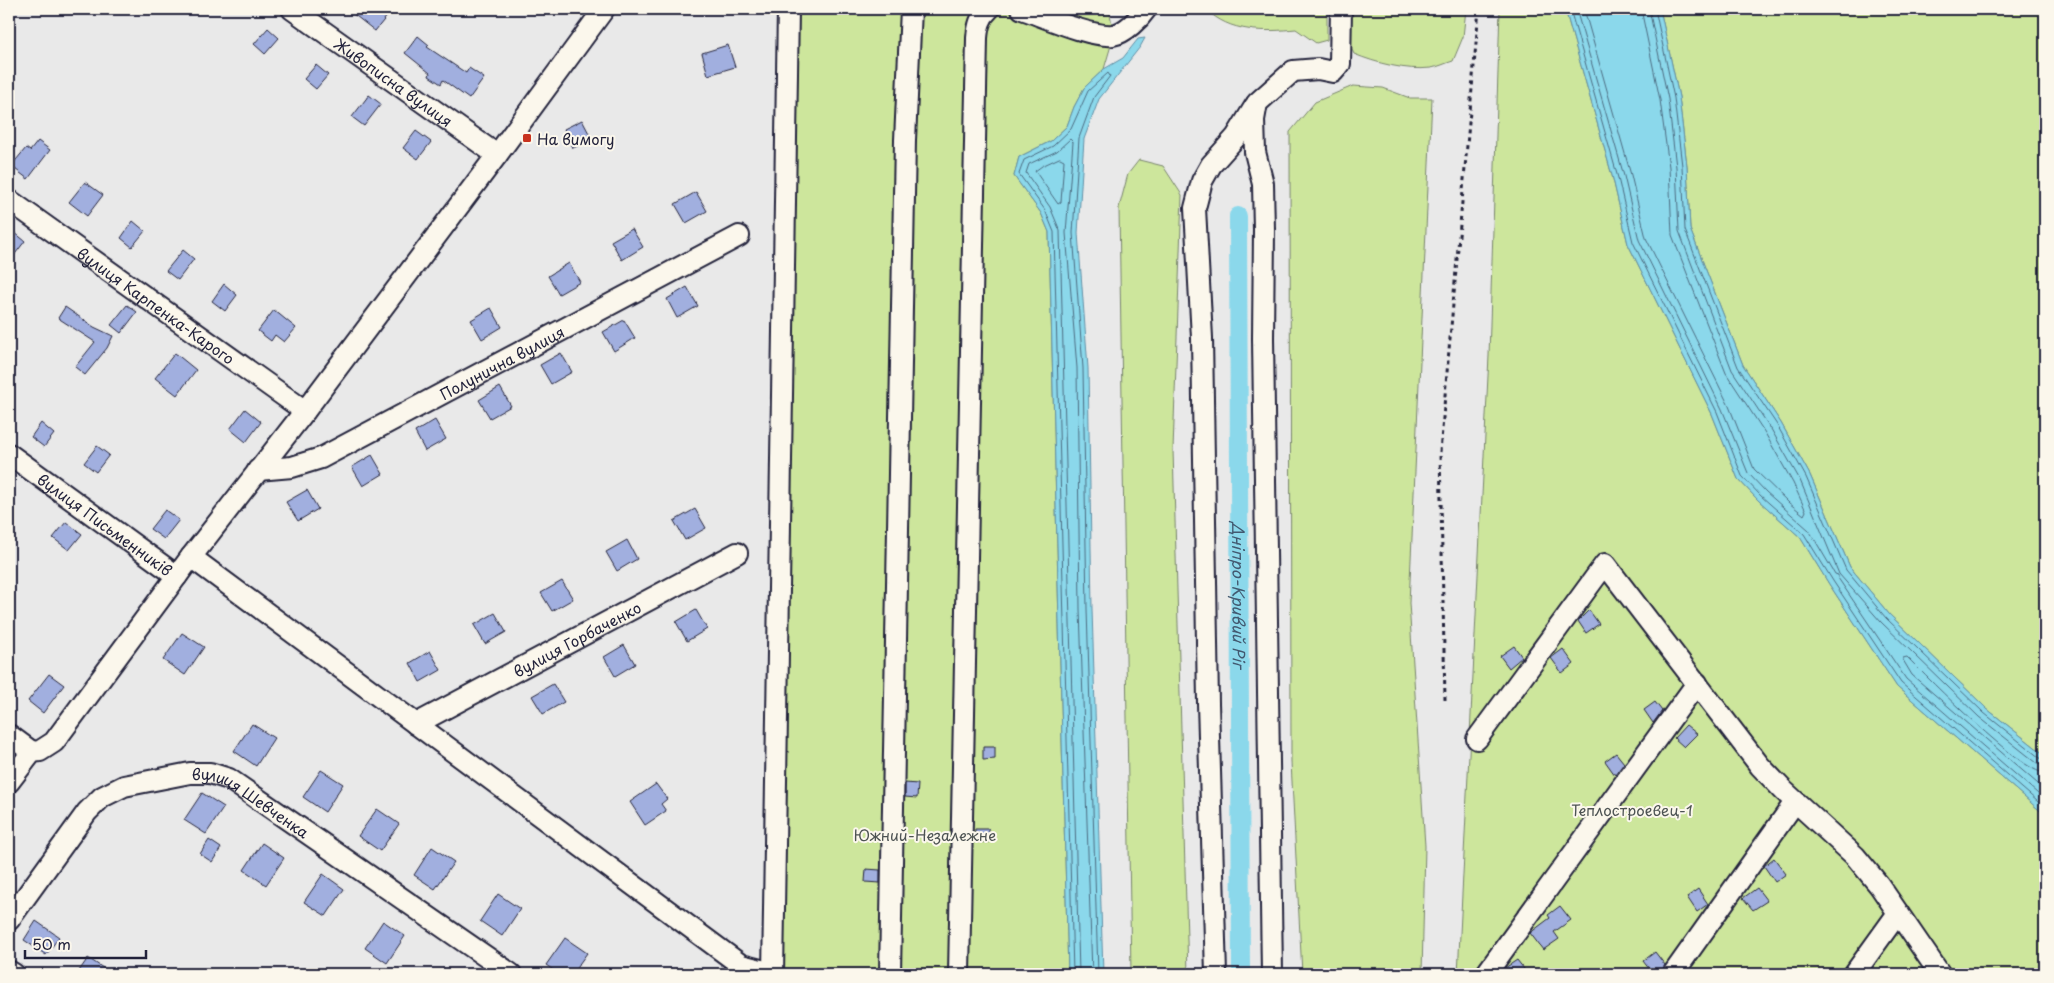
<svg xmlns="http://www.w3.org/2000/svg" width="2054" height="983" viewBox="0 0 2054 983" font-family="'Playpen Sans',sans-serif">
<rect width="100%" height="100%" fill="#e9e9e9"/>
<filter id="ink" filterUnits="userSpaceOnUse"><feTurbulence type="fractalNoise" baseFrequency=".02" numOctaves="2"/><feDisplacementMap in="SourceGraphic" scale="10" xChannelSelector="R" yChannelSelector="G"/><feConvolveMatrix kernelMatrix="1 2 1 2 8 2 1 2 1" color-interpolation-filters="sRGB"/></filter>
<g filter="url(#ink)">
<path fill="#cde69c" stroke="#78846c" d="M799,9H1109L1114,35L1104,69L1084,88L1074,107L1067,126L1051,141L1019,157L1014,176L1041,213L1049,232L1068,974H783Z
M1206,9H1327V40L1316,43L1296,29C1265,32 1229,33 1206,9Z
M1349,9H1466L1463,37L1453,61C1446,63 1438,67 1431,68C1406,71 1376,63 1354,54L1346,36Z
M1500,9H1565L1613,179L1628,244L1712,414L1738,479L1758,500L1800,537L1829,584L1897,687L2045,815V974H1458L1489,356Z
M1660,9H2045V755L1987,709L1889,614L1850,567L1810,475L1781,423L1743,365L1690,229L1687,166L1679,97Z
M1353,86L1383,88L1410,98H1432L1409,603L1425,846L1422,974H1302L1291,762L1290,132L1315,102Z
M1139,160L1163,166L1182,195L1173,450L1188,974H1131L1119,208L1128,174Z"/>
<path fill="#8bd8eb" stroke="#618fa5" d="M1565,9H1660L1679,97L1687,166L1690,229L1743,365L1781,423L1810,475L1850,567L1889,614L1987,709L2045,755V815L1897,687L1829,584L1800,537L1758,500L1738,479L1712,414L1628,244L1613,179Z
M1145,38L1140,47L1099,99L1084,139L1078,233L1088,368L1092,609L1103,974H1068L1049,232L1041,213L1014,176L1019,157L1051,141L1067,126L1074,107L1084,88L1104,69L1123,58L1138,39Z"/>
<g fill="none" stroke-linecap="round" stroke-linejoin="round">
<path stroke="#4c6b81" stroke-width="1" d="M1570,9L1618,178L1633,242L1717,412L1742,476L1761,496L1804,534L1833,581L1901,683L2045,808
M1576,9L1624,176L1639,240L1722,409L1748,473L1766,492L1809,530L1835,574L1838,575V578L1906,679L2045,800
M1584,9L1631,175L1646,238L1729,406L1754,469L1789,503L1804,515L1806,511L1793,483L1765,433L1726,373L1672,235L1669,167L1660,100L1641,9
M1649,9L1668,99L1676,167L1679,231L1732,370L1771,429L1800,480L1839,574L1881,622L1979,717L2037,763L2045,765
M1655,9L1674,98L1682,166L1685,230L1738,367L1777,425L1806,477L1846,570L1886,618L1984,713L2040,758L2045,759
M1060,158L1064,160L1061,202L1058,204L1035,171L1042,166Z
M2045,773C2020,772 1929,679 1907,657L1903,658V660L1912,675L2045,790
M1073,974L1054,232L1045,210L1019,174L1024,160L1053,146L1071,129L1088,91L1108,73L1110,76L1094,97L1079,138L1073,233L1083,368L1087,609L1098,974
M1079,974L1060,231L1050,207L1026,173L1029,164L1057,151L1070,139L1073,142L1066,233L1077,368L1080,609L1092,974"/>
<path stroke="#8bd8eb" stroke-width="18" id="s1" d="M1238,216L1241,974"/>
</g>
<path fill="#a1afdf" stroke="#22223b" d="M347,9H380L388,15L375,31Z
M268,28L279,38L265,54L254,44Z
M418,36L429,45L427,47L466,73L469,68L484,78L469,99L443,80L441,84L429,76L430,73L405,53Z
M728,45L735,67L708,75L702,53Z
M316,65L328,75L316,89L304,79Z
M369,95L381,104L364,126L352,117Z
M582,120L592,139L573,148L564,129Z
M416,131L431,142L418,159L403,148Z
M38,141L50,150L28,179L11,166L26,148L30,151Z
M85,182L103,195L87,216L69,202Z
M696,192L707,211L686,223L675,204Z
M133,221L145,231L132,247L121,238Z
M9,228L25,241L9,262Z
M632,229L643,247L622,260L611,241Z
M183,250L194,259L178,280L166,271Z
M569,263L580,282L559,294L548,276Z
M224,284L237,295L225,311L212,301Z
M687,287L698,306L677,318L667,299Z
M127,305L137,312L121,333L111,325Z
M65,307L94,327L113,336L107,348L85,375L75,367L95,342L58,318Z
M491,308L502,327L482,339L471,320Z
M274,310L296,328L284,342L275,335L271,341L258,331Z
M624,320L635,338L614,351L603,332Z
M175,353L196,370L177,395L155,378Z
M561,353L572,372L551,384L540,365Z
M500,387L511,406L490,418L479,400Z
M245,409L261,422L246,442L230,429Z
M435,420L446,439L425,451L415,432Z
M41,423L54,434L44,447L31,437Z
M97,446L109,455L96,472L84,463Z
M372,455L383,474L363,486L352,467Z
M307,490L318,509L298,521L286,502Z
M695,509L706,528L685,540L674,521Z
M165,510L179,520L164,539L150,529Z
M66,522L82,534L69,550L53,538Z
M627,540L637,559L617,571L606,552Z
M562,581L573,599L552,611L541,593Z
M696,610L707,629L687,641L676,622Z
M1589,610L1599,624L1586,633L1578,621Z
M495,613L506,632L485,644L474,625Z
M182,633L204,647L185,675L163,660Z
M624,645L635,664L615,676L604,657Z
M1514,646L1522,657L1509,668L1500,656Z
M1563,649L1574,664L1562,673L1551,658Z
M430,651L441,670L420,682L410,663Z
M49,674L64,685L43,713L28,701Z
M553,684L564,702L543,714L532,696Z
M1655,702L1662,711L1653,723L1644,710Z
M252,724L274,738L256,766L234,751Z
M1686,725L1697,734L1684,747L1674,738Z
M983,747H995V759L983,760Z
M1616,753L1624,763L1615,775L1605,761Z
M321,770L343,784L325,812L303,797Z
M905,783L918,784L917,798L905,797Z
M656,784L667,799L661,804L666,811L645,825L630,802Z
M202,793L224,807L206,834L184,820Z
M377,809L399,824L380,851L358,836Z
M975,829H989V842H975Z
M209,840L221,848L212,862L200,854Z
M262,843L284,858L266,885L244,870Z
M432,847L454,862L435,889L414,875Z
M1774,858L1786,874L1775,882L1764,866Z
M866,869L880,870V883L865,882Z
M323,874L344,889L326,916L304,902Z
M1757,888L1767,901L1753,910L1743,898Z
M1698,889L1708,904L1697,912L1687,897Z
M498,894L520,909L502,936L480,921Z
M1560,906L1571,920L1554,932L1559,939L1543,950L1530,933L1550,918L1548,915Z
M36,921L59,937L46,955L24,940Z
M383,921L405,936L387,963L365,948Z
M565,938L587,953L572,974H559L546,965Z
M1655,952L1665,965L1663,969L1653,974L1643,961Z
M88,958L112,974H77Z
M1517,960L1528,974H1500L1505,968Z"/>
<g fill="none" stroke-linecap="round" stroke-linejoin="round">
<g stroke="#22223b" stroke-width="24">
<g id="minor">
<path id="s2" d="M292,9L497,155"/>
<path d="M1022,9C1045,17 1090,37 1113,35C1125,33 1139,19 1146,9"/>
<path id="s3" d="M9,200L305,411"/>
<path id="s4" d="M9,454L177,576"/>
<path id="s5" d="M258,470L292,467L321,458L739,236"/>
<path d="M191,557L741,965L773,973"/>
<path id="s6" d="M416,724L737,553"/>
<path d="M9,735L32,752"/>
<path d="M1477,739L1605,564L1760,766L1784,791L1855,856L1879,885L1940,974"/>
<path d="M9,782L32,752L40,751L54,742L191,557L305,411L497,155L604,9"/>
<path id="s7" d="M9,920L87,812L102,797L124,786L190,773H210L229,779L511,974"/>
<path d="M9,971L14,974"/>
<path d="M773,974L788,9"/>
<path d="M890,974L905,140L911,9"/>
<path d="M959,974L977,38C978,26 980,17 989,9"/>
<path d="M1216,974L1208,703L1202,338L1195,208L1202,181L1211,165L1236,137L1255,106"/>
<path d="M1272,974L1263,339L1264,230L1263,184L1255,152L1254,120L1257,103L1293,71L1318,69L1333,72L1340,64L1341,9"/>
<path d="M1486,974L1697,683"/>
<path d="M1673,974L1795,802"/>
<path d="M1854,974L1898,913"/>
</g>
</g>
<path stroke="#22223b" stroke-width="3" stroke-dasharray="4 4" stroke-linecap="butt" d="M1445,700L1440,452L1479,9"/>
<use href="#minor" stroke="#fbf7ec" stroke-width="20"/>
</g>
</g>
<rect fill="#c8321e" stroke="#fbf7ec" stroke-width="2" x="522" y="133" width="10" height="10" rx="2.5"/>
<g text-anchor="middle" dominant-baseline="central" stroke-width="4" stroke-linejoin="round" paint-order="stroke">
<g font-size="15" fill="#22223b" stroke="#fbf7ec">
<text stroke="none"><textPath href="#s2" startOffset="125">Живописна вулиця</textPath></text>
<text stroke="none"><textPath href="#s3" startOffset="181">вулиця Карпенка-Карого</textPath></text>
<text stroke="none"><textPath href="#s5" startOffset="269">Полунична вулиця</textPath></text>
<text stroke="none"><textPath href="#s4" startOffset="119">вулиця Письменників</textPath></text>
<text stroke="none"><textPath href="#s6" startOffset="182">вулиця Горбаченко</textPath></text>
<text stroke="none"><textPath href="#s7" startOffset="315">вулиця Шевченка</textPath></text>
</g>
<g font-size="15" fill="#22223b" stroke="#fbf7ec" text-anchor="start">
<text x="537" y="138">На вимогу</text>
</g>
<g font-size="15" fill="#4d5353" stroke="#fbf7ec">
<text x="1632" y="809">Теплостроевец-1</text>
<text x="925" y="834">Южний-Незалежне</text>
</g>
<g font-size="16" font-style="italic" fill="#425970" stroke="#fbf7ec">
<text stroke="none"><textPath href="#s1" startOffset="379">Дніпро-Кривий Ріг</textPath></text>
</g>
</g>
<rect width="2054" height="983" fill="none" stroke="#fbf7ec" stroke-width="30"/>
<rect x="15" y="15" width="2024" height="953" fill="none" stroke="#22223b" stroke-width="2" filter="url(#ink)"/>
<path d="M25 950v8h121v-8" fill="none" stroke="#22223b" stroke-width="2.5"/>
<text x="32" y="950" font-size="15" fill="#22223b" stroke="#fbf7ec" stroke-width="4" paint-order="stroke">50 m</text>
</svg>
